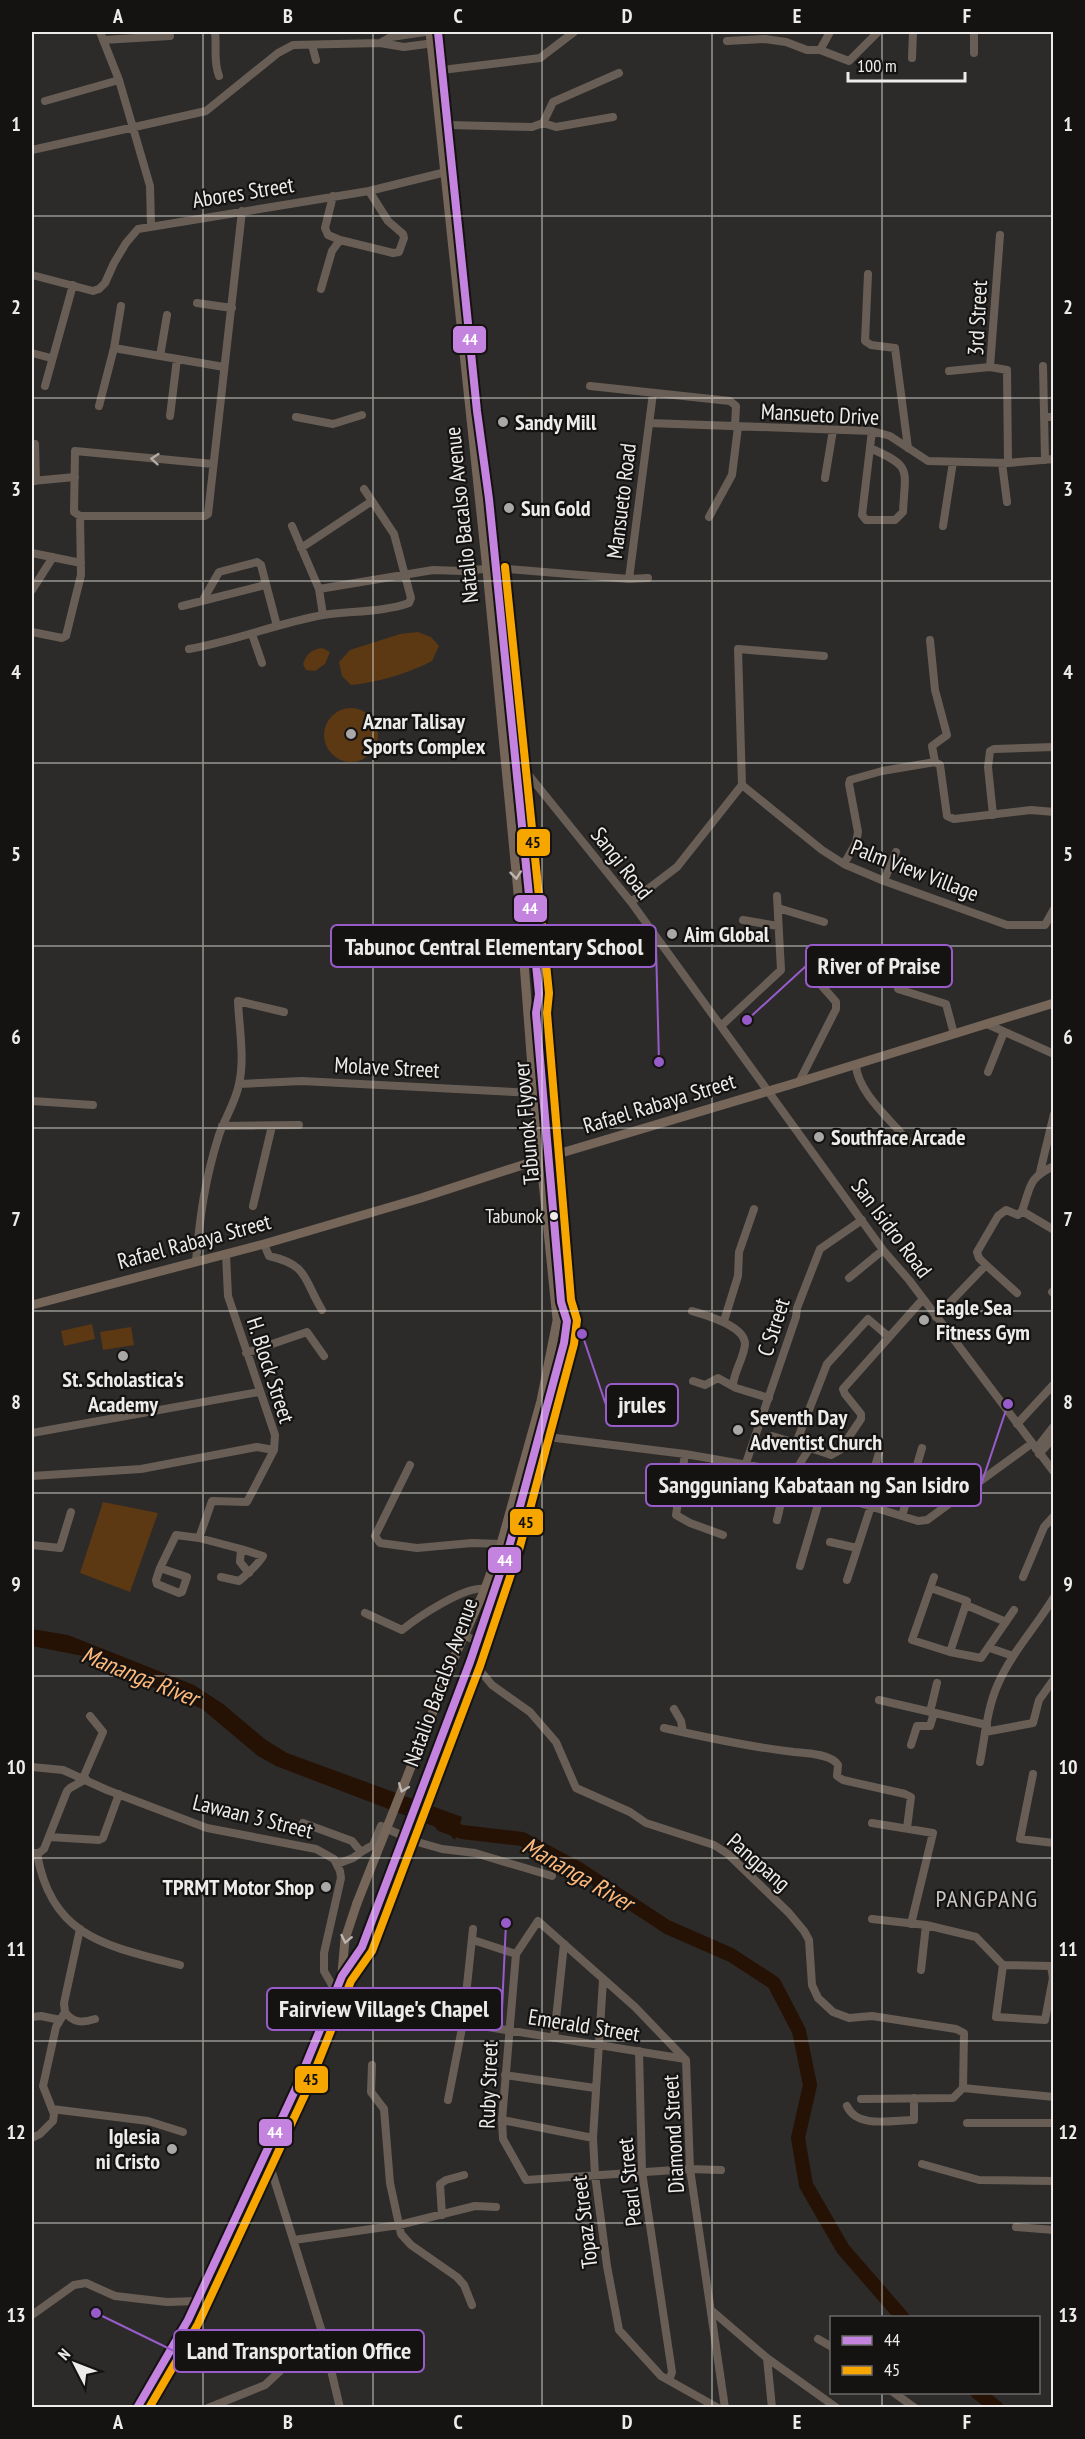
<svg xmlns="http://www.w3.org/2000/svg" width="1085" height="2439" viewBox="0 0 1085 2439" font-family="'PT Sans Narrow',sans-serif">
<rect width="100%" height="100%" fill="#2c2b29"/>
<path fill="#5c3813" d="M418,632L431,637L439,646L432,661C407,674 379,682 351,685L342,676L339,662L350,650L400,634Z
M322,648L330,652L325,664L315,671L306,670L303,664C307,654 310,650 322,648Z
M324 735a27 27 0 1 1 54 0a27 27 0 1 1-54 0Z
M92,1324L95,1339L64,1346L61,1331Z
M131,1327L134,1345L103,1350L100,1332Z
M103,1502L158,1513L130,1592L80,1573Z"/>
<path fill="#261204" d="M32,1629L68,1635L194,1685L223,1704L266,1740L287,1753L462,1817L455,1840L446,1831L276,1766L258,1756L202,1709L83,1656L32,1646Z"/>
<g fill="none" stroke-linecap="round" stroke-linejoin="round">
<path stroke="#261204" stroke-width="14" d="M442,1825L462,1832L522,1839L579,1869L667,1927L731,1955L774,1983L799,2031L810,2085L798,2138L806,2185L843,2249L903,2318
M977,2392L997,2408"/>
<path stroke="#695e55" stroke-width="8" d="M100,32L119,80L150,186L151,225
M215,32C217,47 213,61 219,76
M103,40L170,36
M727,41L765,39L786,42L807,50H820L849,61L878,32
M380,43L391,37L425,32
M312,45L316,60
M820,50L830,32
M974,53V32
M912,58L913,32
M442,70L540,58L574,32
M45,101L119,80
M543,123L556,127L613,117
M448,125L532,127L543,123L553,102L619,73
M32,150L206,111L278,53L293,45L380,43L404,47L434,43
M333,196L325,228L328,235L340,240L393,253L399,252L404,238L403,234L388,221L369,191
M868,274L865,341L871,345L895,348L908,448
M32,275L93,291L99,289L105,283L114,263L126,243L138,229L369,191L450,171
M321,289L332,251L340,240
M197,303L232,308
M114,348L224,367
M32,353L51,358
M160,356L167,315
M1043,366L1045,460
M990,367L1000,235
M949,371L990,367L1007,370L1008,463
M45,386L73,285
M590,386L730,401L736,406L735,427
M99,406L114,348L121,306
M170,416L177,359
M296,417L333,424L362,415
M1044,417H1054
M649,423L872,431L890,436L928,461L1008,463L1054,459
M35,444L36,481
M870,448C913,467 905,468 903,512L895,520H866L862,515L872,431
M1002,463L1007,502
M213,464L75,451L74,512L80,516H205L208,514L242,211
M825,478L833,430
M32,481L75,477
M709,517L732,475L738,427
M292,526L319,589L323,615
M943,526L953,462
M301,548L372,501
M32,553L81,563
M629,579L653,393
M319,589L433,570L462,571L495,568L629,579L648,578
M32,590L53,557
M203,600L219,572L257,562L261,565L277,626
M182,606L265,585
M32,632L62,638L66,636L81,575L80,516
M252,634L262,663
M930,640L935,690L947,735L932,746L935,762L940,765L947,816L954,819L1031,810L1054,812
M189,649C235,641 278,623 323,615C350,611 384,612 409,603L411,598L394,534L364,489
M515,758L631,902L883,1250L909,1280L1054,1472
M742,785L822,850L844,864L884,881L1007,925H1045L1054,909
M993,815L988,767L990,751L994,749L1054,747
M844,864L856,843L858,832L849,784L850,780L882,771L935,762
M884,881L896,852
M631,902L677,867L742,785L738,649L824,656
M778,908L824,922
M743,920L778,926
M904,948L898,989L946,1004L954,1034
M987,1024L1054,1054
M722,1025L781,970L777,896
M856,1065C857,1092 892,1121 909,1142
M988,1072L1004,1032
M799,1082L836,1009V1002L822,986
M239,1084L302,1081L534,1093
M32,1101L93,1105
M222,1126L299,1125
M1040,1172L1054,1114
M253,1206L272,1126
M1022,1211L1054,1230
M264,1244L269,1256C309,1265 303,1279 322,1310
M196,1261C200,1215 205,1179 219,1135C225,1118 236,1101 239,1084C245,1058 239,1027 238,1001L284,1012
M986,1265L1017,1293
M849,1278L883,1250
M1052,1292L1054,1294
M692,1311C706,1315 745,1326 745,1344C744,1358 734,1371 733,1385
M936,1317L986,1265L979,1258L977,1252L998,1216L1006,1210L1018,1215L1022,1211C1031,1186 1028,1178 1054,1166
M724,1321L738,1276L739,1252L754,1209
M889,1337L868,1319L827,1364L796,1443L831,1455L840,1450L861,1419V1414L845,1394L843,1389L923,1299
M246,1353L307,1332L324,1356
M693,1381L705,1385L718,1378L736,1388L769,1398
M1017,1424L1054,1384
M32,1433L259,1392
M540,1436L685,1454L794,1473L809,1449
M772,1436L796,1443
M1036,1449L1054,1426
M685,1454L676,1515L690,1523L723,1535
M1039,1454L1054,1437
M410,1465L375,1536L380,1543L417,1548L472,1543L501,1544
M745,1466L796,1317L797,1308L820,1249L862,1220
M32,1476L141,1469L257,1447L274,1450
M814,1489L918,1521L927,1520L1031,1444
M864,1504L879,1453
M902,1516L922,1448
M777,1520L788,1472
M199,1538L212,1501L247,1502L274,1450L275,1435L228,1296L226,1254
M830,1542L857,1548
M32,1545L60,1548L71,1512
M800,1566L822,1491
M160,1568L176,1535L199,1538L241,1549
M160,1568L187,1577L182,1592L179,1593L157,1584L156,1580Z
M221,1577L239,1581C248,1573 257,1566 263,1556L241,1549L240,1562L249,1573
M934,1577L912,1640L950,1652L981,1658L1014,1610
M1023,1577L1044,1527L1054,1516
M847,1580L871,1506
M931,1588L967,1601L950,1652
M966,1605L1006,1622
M365,1613L402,1630C418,1617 466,1585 485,1589
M464,1635L480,1643L479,1666L482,1673L492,1685L530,1712L556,1742L576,1788L630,1812L646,1823L714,1845L728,1854L789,1913L804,1931L809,1940L812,1985L818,1998L833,2012L849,2018L872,2016L956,2029L964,2033L963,2088
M990,1648L1013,1656
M879,1700L987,1725
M674,1709L681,1721L683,1732
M930,1712L937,1683
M664,1728C708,1738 750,1747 794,1752C806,1753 832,1754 838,1765L837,1776L843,1780L905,1794L911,1797L907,1828
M985,1732L1033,1723L1039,1700L1054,1679
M911,1745L917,1726H930L934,1713
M980,1762C985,1737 987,1708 998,1684C1012,1652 1036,1627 1054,1597
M32,1767L63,1770L107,1790L207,1828L316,1849L334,1859L340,1871L341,1878L324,1953V1971L336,1992
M1033,1774L1020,1839L1054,1843
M83,1778L103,1732L90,1716
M303,1823L352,1841L361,1852L373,1845L381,1826L414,1841L442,1849L475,1853L552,1876
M872,1823L933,1833L911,1924
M49,1837L99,1840L103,1838L119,1794
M33,1853H39L44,1849L67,1791L70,1788L86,1779
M37,1854C52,1938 107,1946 180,1965
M337,1864L353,1858L361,1852
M872,1919L926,1925L976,1937L1003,1965L1051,1966
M473,1940L516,1954
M1003,1965L996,2017L1045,2020L1053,1978L1051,1966
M921,1970L926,1925
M603,1980L593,2138L595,2175L607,2266L619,2330L661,2376L718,2408
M332,2003L368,2011L377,2016L387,2018L404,2017L463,2023L685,2059
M368,2011L385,2009L404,2017
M65,2012C73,2023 82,2023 95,2019
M32,2017L41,2016L60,2020
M554,2038L564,1944
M639,2051L642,2172L672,2372L669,2380
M372,2065L371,2092L384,2109L390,2183L401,2234L411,2245L457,2277L464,2285L472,2305
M505,2075L595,2088
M963,2088L1054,2097
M861,2099L953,2098L963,2088
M448,2100L463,2023L473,1929
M847,2106C857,2129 893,2120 914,2120V2098
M52,2109L148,2121L183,2132
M502,2120L593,2138
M967,2123H1054
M32,2138L40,2134L53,2121L54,2114L43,2086L56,2027L65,2012L64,2003L80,1929
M266,2153L322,2332L340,2408
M922,2164L979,2180L1054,2181
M721,2170L690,2169L526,2180L503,2139L502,2120L516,1954L538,1921L635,2007L686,2060L690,2169L725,2408
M442,2215L440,2184L446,2180L464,2175
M1016,2227L1054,2230
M294,2240L399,2225L475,2206L496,2207
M711,2310L767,2358L837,2408
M32,2315L74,2285L86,2283L115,2296L167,2302L197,2301
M818,2339L832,2347
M767,2358L772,2408
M893,2392L915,2408
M208,2408L265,2385L322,2332"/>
<path stroke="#756659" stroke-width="9" d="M430,32L487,570L521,924L534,1093L557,1319
M438,32L477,411L489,499L539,994L544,1012L568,1302L564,1343L540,1436L509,1547L470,1662
M32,1305L264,1244L421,1198L541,1159L799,1082L1054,1003
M455,1656L485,1589L501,1544L541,1401L558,1316
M342,1973L345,1939L357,1903
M137,2408L188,2320L297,2086L342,1976L362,1947L375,1911"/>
<path stroke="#756659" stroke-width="9" d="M536,1013L561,1302
M357,1903L455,1656
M375,1911L470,1662"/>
<g stroke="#151312" stroke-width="12">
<path id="bus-1" d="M137,2408L188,2320L297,2086L342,1976L362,1947L470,1662L509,1547L564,1343L567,1321L561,1302L536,1013L539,994L489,499L477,411L438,32"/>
</g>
<g stroke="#151312" stroke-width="12">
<path id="bus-2" d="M149,2408L198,2324L307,2090L351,1981L372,1951L480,1666L519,1550L574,1344L577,1320L571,1300L547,1013L549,993L505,567"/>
</g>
<use href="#bus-1" stroke="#c483df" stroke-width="8"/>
<use href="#bus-2" stroke="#f7a600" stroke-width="8"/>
</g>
<defs><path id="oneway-chevron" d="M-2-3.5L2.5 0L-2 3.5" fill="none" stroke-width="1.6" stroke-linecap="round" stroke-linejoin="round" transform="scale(1.5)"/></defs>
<use stroke="#b2aca7" href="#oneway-chevron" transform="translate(155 459) rotate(-175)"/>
<g stroke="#bdb6b0">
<use href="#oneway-chevron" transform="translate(516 875) rotate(84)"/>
<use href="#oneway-chevron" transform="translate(403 1788) rotate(111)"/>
<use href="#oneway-chevron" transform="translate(346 1939) rotate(102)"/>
</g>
<path fill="none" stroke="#edecea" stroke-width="1.5" stroke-opacity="0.55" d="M203,32V2408M373,32V2408M542,32V2408M712,32V2408M882,32V2318M32,216H1054M32,398H1054M32,581H1054M32,763H1054M32,946H1054M32,1128H1054M32,1311H1054M32,1493H1054M32,1676H1054M32,1858H1054M32,2041H1054M32,2223H1054M882,2392V2408"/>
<g fill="#a9a8a6" stroke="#151312" stroke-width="2">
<circle cx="503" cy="422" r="6"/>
<circle cx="509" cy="508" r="6"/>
<circle cx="351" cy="734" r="6"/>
<circle cx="672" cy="934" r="6"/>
<circle cx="819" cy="1137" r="6"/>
<circle cx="924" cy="1320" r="6"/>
<circle cx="123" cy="1356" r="6"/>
<circle cx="738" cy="1430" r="6"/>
<circle cx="326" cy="1887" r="6"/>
<circle cx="172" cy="2149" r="6"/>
</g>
<circle fill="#edecea" stroke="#151312" stroke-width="2" cx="554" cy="1216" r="5"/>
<g text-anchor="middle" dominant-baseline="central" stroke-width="4.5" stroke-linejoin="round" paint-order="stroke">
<g font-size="20" fill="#edecea" stroke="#151312" text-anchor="end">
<text x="543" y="1216">Tabunok</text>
</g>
<g font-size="22" fill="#edecea" stroke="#151312">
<text transform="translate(243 192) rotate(-9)">Abores Street</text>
<text transform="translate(977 318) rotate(-87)">3rd Street</text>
<text transform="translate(820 414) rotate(3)">Mansueto Drive</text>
<text transform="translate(621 501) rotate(-83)">Mansueto Road</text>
<text transform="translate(461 515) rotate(-96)">Natalio Bacalso Avenue</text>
<text transform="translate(622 863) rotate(52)">Sangi Road</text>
<text transform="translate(915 870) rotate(21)">Palm View Village</text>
<text transform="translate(387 1067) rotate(3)">Molave Street</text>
<text transform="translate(659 1103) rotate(-17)">Rafael Rabaya Street</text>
<text transform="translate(526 1123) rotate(-95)">Tabunok Flyover</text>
<text transform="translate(892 1228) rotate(53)">San Isidro Road</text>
<text transform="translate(194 1241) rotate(-15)">Rafael Rabaya Street</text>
<text transform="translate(773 1327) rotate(-72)">C Street</text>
<text transform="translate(271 1370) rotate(72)">H. Block Street</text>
<text transform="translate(440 1682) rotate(-70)">Natalio Bacalso Avenue</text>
<text transform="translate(253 1816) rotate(14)">Lawaan 3 Street</text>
<text transform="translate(759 1862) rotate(41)">Pangpang</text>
<text transform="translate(584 2025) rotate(9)">Emerald Street</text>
<text transform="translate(488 2085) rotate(-88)">Ruby Street</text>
<text transform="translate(673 2134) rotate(-93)">Diamond Street</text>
<text transform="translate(629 2182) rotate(-96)">Pearl Street</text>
<text transform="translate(584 2222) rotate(-97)">Topaz Street</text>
</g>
<g font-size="22" font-weight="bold" fill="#edecea" stroke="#151312" text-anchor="start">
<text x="515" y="422">Sandy Mill</text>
<text x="521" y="508">Sun Gold</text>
<text x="363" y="721">Aznar Talisay<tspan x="363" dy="25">Sports Complex</tspan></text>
<text x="684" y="934">Aim Global</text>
<text x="831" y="1137">Southface Arcade</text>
<text x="936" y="1307">Eagle Sea<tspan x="936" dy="25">Fitness Gym</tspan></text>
<text x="123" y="1379" text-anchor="middle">St. Scholastica's<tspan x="123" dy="25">Academy</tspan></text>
<text x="750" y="1417">Seventh Day<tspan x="750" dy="25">Adventist Church</tspan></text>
<text x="314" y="1887" text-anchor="end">TPRMT Motor Shop</text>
<text x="160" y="2136" text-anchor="end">Iglesia<tspan x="160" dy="25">ni Cristo</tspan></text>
</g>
<g font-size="24" font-style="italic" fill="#ffb97b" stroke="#151312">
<text transform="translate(140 1676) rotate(22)">Mananga River</text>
<text transform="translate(578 1874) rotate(30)">Mananga River</text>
</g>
<g font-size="24" letter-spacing="1.5" fill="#c8c5c2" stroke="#151312">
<text x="987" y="1898">PANGPANG</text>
</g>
</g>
<path fill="none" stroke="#985cca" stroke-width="2" d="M659 1062L656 946M747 1020L806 966M582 1334L606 1405M1008 1404L981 1485M506 1923L502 2009M96 2313L174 2351"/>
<g fill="#985cca" stroke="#151312" stroke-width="2">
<circle cx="659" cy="1062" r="6"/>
<circle cx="747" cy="1020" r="6"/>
<circle cx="582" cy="1334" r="6"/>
<circle cx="1008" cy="1404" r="6"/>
<circle cx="506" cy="1923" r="6"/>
<circle cx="96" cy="2313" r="6"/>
</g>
<g fill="#151312" stroke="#985cca" stroke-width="2">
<rect x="331" y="925" width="325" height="42" rx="6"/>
<rect x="806" y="945" width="146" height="42" rx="6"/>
<rect x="606" y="1384" width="72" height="42" rx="6"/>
<rect x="646" y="1464" width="335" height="42" rx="6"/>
<rect x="267" y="1988" width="235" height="42" rx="6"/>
<rect x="174" y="2330" width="250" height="42" rx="6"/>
</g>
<g font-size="24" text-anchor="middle" font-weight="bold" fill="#edecea">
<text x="494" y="955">Tabunoc Central Elementary School</text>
<text x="879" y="974">River of Praise</text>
<text x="642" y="1413">jrules</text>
<text x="814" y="1493">Sangguniang Kabataan ng San Isidro</text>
<text x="384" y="2017">Fairview Village's Chapel</text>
<text x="299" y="2359">Land Transportation Office</text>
</g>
<g stroke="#151312" stroke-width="2">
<rect x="452" y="325" width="35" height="29" rx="6" fill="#c483df"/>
<rect x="516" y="828" width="35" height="29" rx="6" fill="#f7a600"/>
<rect x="513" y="894" width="35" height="29" rx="6" fill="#c483df"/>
<rect x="509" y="1508" width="35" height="28" rx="6" fill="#f7a600"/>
<rect x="487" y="1546" width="35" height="28" rx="6" fill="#c483df"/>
<rect x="294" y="2065" width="35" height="29" rx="6" fill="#f7a600"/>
<rect x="258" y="2118" width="35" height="29" rx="6" fill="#c483df"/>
</g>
<g font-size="16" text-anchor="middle" font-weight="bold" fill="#fff">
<text x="470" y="345">44</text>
<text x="530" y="914">44</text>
<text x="505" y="1566">44</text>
<text x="275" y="2138">44</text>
</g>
<g font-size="16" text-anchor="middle" font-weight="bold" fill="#111">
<text x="533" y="848">45</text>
<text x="526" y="1528">45</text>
<text x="311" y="2085">45</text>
</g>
<rect width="1085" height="2439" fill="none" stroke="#151312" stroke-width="66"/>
<rect x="830" y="2316" width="210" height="78" fill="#151312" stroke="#6b6a68" stroke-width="1.5"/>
<rect x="842" y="2336" width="30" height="9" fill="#c483df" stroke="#6b6a68" stroke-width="1.5"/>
<text x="884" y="2346" font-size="18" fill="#edecea">44</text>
<rect x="842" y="2366" width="30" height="9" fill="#f7a600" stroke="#6b6a68" stroke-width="1.5"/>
<text x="884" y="2376" font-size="18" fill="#edecea">45</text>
<g transform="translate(75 2364) rotate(312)" stroke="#151312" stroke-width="4.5" paint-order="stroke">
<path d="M0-4.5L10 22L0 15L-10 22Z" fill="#edecea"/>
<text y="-9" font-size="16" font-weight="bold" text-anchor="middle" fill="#edecea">N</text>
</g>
<path d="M848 72v9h117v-9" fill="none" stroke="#edecea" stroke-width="3"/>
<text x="857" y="72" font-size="18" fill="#edecea" stroke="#151312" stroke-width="4.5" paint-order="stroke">100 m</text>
<rect x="33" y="33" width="1019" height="2373" fill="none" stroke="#edecea" stroke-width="2"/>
<g font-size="20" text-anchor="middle" font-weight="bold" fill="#edecea">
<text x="118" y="23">A</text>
<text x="288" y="23">B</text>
<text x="458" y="23">C</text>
<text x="627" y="23">D</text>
<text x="797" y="23">E</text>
<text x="967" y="23">F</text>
<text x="16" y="131">1</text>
<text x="1068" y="131">1</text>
<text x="16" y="314">2</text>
<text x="1068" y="314">2</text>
<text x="16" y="496">3</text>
<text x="1068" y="496">3</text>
<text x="16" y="679">4</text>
<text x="1068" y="679">4</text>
<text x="16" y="861">5</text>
<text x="1068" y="861">5</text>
<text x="16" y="1044">6</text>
<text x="1068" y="1044">6</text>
<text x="16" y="1226">7</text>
<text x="1068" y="1226">7</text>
<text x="16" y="1409">8</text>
<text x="1068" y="1409">8</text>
<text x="16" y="1591">9</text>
<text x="1068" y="1591">9</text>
<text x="16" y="1774">10</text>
<text x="1068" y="1774">10</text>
<text x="16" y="1956">11</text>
<text x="1068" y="1956">11</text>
<text x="16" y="2139">12</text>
<text x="1068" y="2139">12</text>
<text x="16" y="2322">13</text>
<text x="1068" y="2322">13</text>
<text x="118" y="2429">A</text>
<text x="288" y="2429">B</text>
<text x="458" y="2429">C</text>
<text x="627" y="2429">D</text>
<text x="797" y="2429">E</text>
<text x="967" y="2429">F</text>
</g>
</svg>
